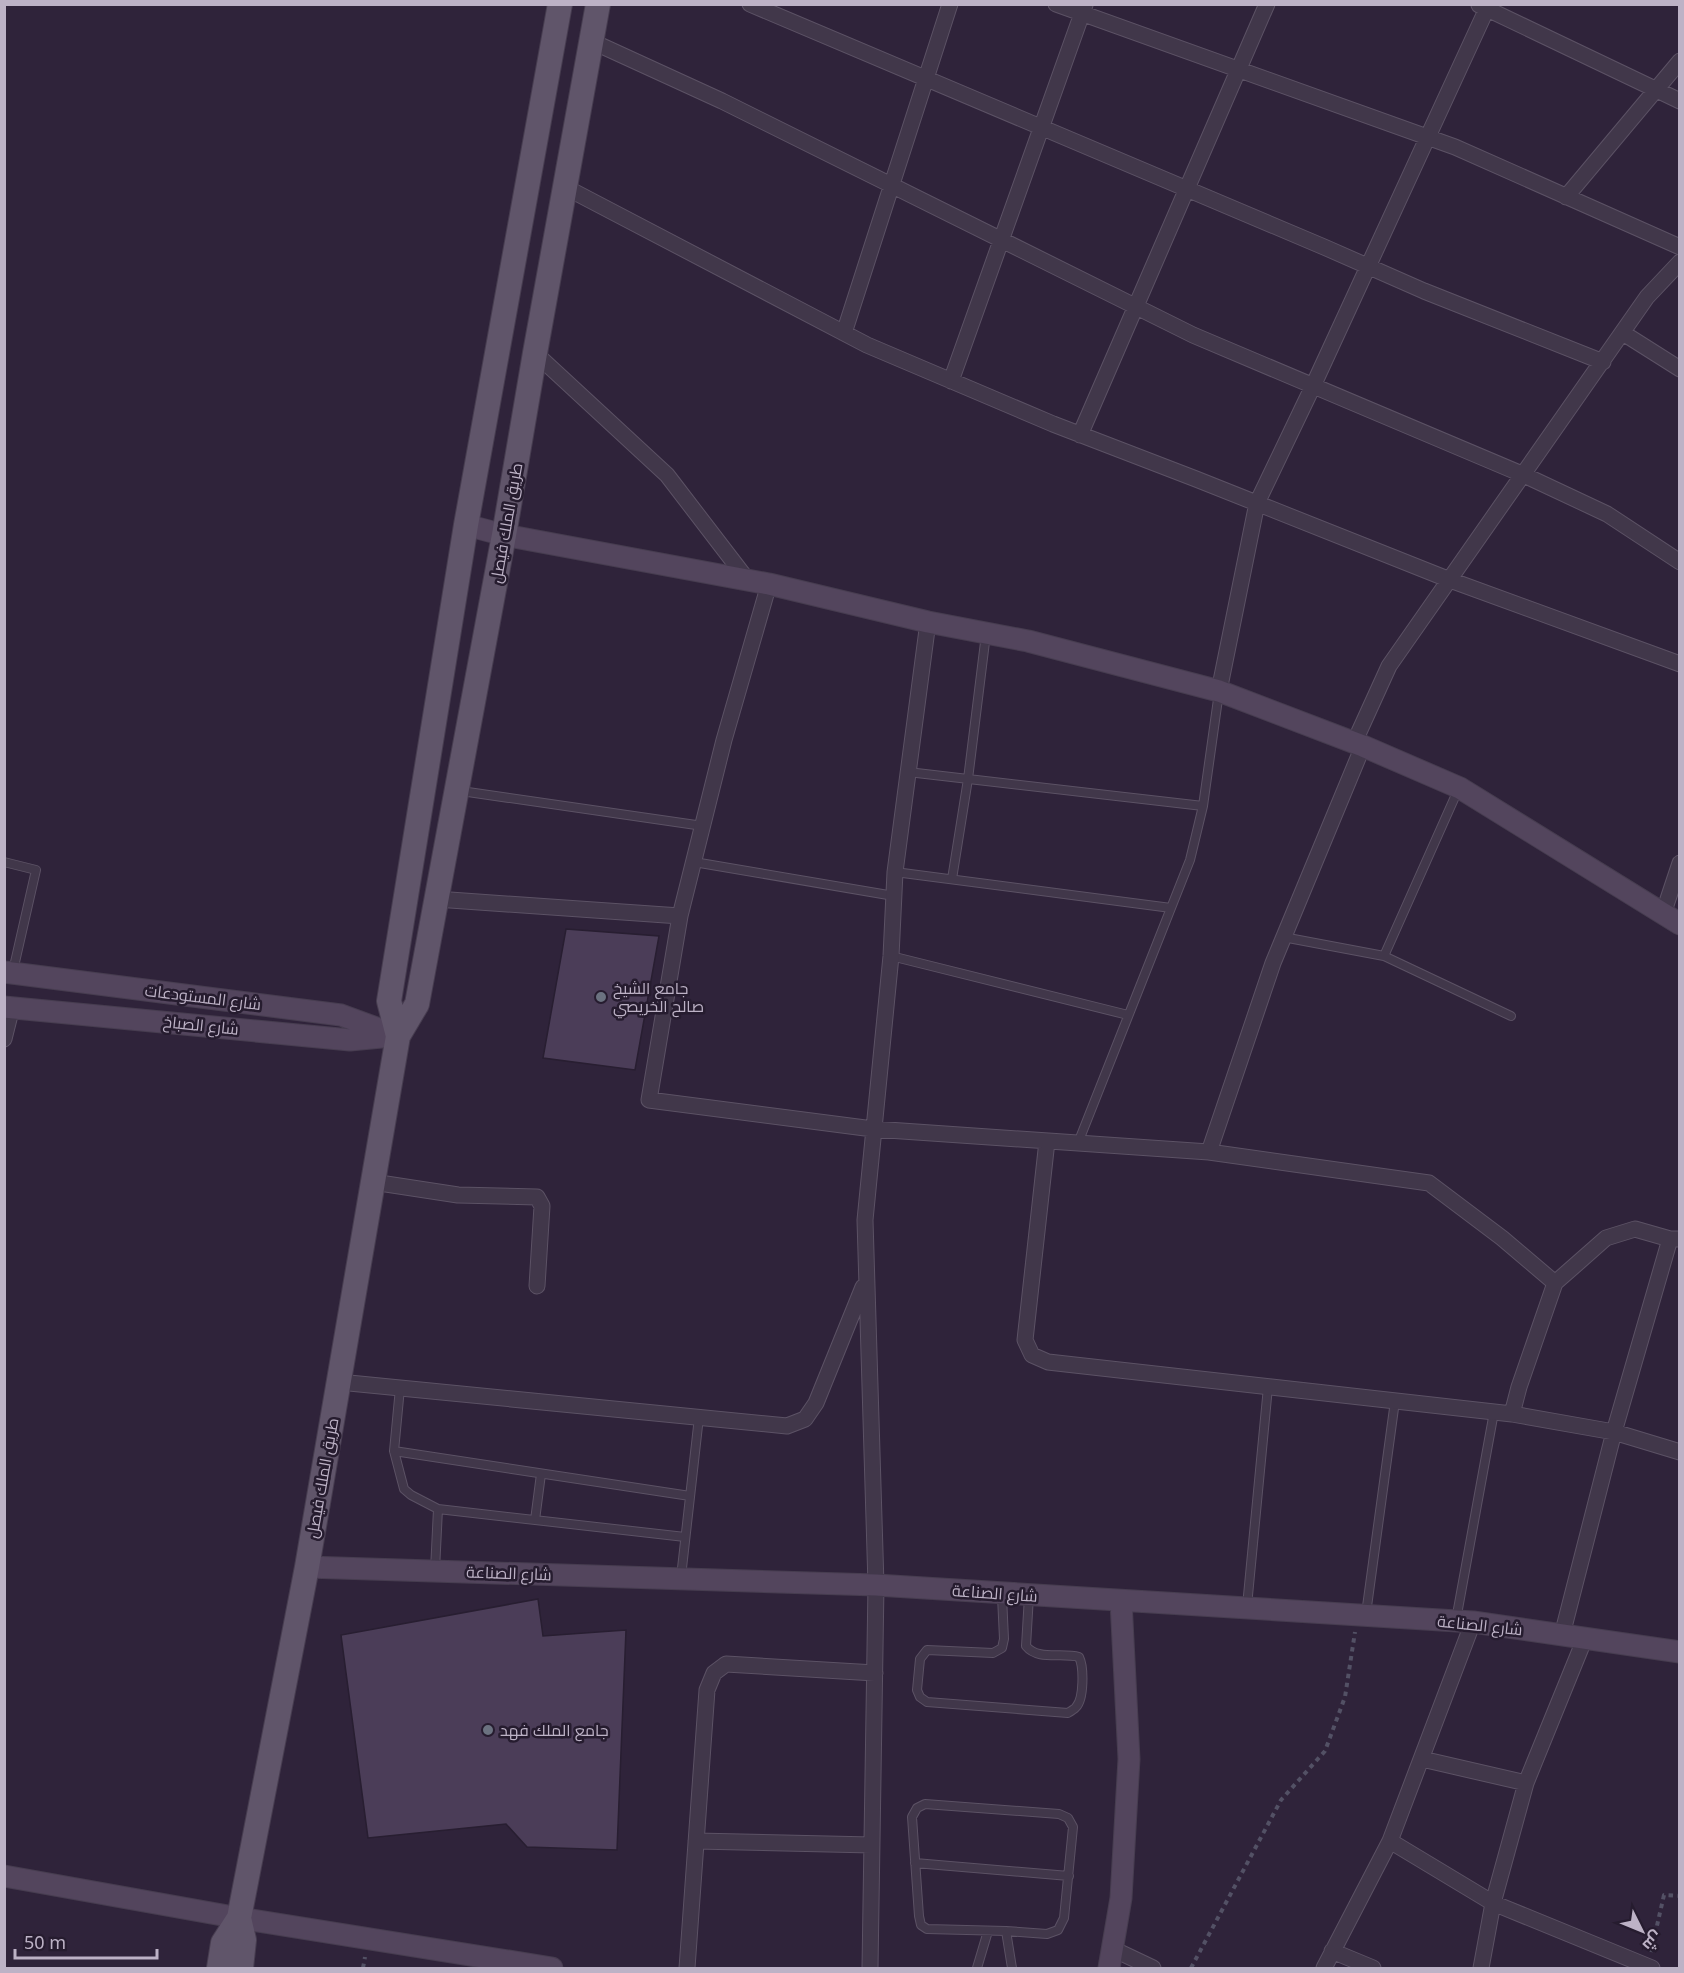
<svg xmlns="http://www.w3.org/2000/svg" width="1684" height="1973" viewBox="0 0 1684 1973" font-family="'Noto Sans',Cairo,sans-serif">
<rect width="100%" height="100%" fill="#2f233a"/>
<path fill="#4b3d58" stroke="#281e31" stroke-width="1.5" d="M566,929L659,936L635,1070L543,1058Z
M538,1599L543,1636L626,1630L617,1850L527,1847L506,1824L368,1838L341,1635Z"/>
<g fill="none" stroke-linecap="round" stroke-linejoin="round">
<g stroke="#5c5265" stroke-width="10">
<path id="lane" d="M908,772L1203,806
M461,791L703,826
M4,862L36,870L13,971
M694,862L894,896
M895,872L1171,908
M952,879L968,779L986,634
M1283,937L1384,956L1511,1016
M891,956L1128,1015
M1384,956L1458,790
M1078,1143L1190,860L1203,806L1219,692
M400,1388L394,1451L404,1489L411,1495L438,1509L435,1570
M394,1451L690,1496
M438,1509L685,1537
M535,1520L541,1474
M681,1577L699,1417
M1002,1596L1004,1639L1002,1648L993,1653L927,1650L920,1659L917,1690L920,1697L927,1702L1068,1713C1069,1712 1075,1709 1076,1707C1084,1699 1084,1667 1079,1657C1062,1652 1038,1661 1026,1646L1029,1596
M1247,1606L1268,1387
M1366,1614L1395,1401
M1456,1620L1494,1412
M925,1804L1059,1814L1068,1818L1073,1827L1064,1918L1058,1930L1047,1934L1006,1931L927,1929L921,1925L919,1916L912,1817L917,1808Z
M915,1863L1069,1876
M1006,1931L1012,1968
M977,1968L988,1931"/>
</g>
<g stroke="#5c5265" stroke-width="17">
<path id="street" d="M750,4L1324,247L1424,291L1603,362
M1056,4L1455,147L1680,247
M1479,5L1680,101
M591,41L722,101L1193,335L1524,475L1607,514L1680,562
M565,187L867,345L1053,424L1196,479L1450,580L1680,664
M1566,197L1680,61
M844,333L950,4
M1623,333L1680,369
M535,353L667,475L749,582
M951,381L1085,5
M1080,435L1267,4
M769,584L724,740L680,916L649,1100L873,1129L1209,1152L1429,1183L1502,1238L1555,1283
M1219,691L1257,503L1313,386L1489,4
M1354,743L1389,666L1647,297L1680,262
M436,899L680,916
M1663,914L1680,863
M4,1039L12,1007
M1047,1141L1025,1340L1032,1355L1048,1362L1512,1414
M1209,1152L1273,963L1363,746
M373,1182L458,1195L537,1197L542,1206L537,1286
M1680,1239H1670L1635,1229L1606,1238L1555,1283L1519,1387L1512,1414L1614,1432L1680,1452
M339,1382L787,1426L805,1419L816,1403L863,1287
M1562,1635L1614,1432L1670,1239
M1422,1759L1526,1783
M696,1841L872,1845
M1390,1841L1493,1903L1652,1968
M1113,1949L1153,1968
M1332,1951L1373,1968
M687,1968L707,1690L714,1673L726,1664L875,1673
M870,1968L876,1585L865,1220L891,956L895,872L928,622
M1324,1968L1390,1841L1473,1622
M1481,1968L1493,1903L1526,1783L1585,1638"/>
</g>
<g stroke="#473d50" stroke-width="23">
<path id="secondary" d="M466,525L504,535L769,584L928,622L1028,641L1219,691L1363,746L1460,788L1680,924
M4,972L341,1015L398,1036
M4,1007L350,1040L392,1036
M307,1567L876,1585L1473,1622L1680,1652
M4,1876L239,1918L552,1968
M1109,1968L1121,1898L1129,1759L1121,1601"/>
</g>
<g stroke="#473d50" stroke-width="26">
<path id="primary" d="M398,1036L417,1004L504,535L535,353L598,4
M239,1918L244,1940L241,1968
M219,1968L223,1943L239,1918L307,1567L398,1036L389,1001L466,525L560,4"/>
</g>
<path stroke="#535165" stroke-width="4" stroke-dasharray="4.5 4.5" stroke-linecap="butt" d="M1651,1952L1664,1895L1680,1896
M363,1968L365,1957
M1191,1968L1281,1800L1325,1751L1345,1697L1355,1632"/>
<use href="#lane" stroke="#41374a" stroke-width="8"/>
<use href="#street" stroke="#41374a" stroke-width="15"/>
<use href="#secondary" stroke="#53455d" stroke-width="21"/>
<use href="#primary" stroke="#60556a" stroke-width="24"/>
</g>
<g fill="#6b7280" stroke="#261c2f" stroke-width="2">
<circle cx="601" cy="997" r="6"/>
<circle cx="488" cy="1730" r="6"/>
</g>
<g text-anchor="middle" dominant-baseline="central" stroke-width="5" stroke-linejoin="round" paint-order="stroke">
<g font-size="16" fill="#bdb2c6" stroke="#261c2f">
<text transform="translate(506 523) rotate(-80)">طريق الملك فيصل</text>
<text transform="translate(203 997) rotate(7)">شارع المستودعات</text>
<text transform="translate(201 1025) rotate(6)">شارع الصباخ</text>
<text transform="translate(322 1478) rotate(-80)">طريق الملك فيصل</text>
<text transform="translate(509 1573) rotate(2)">شارع الصناعة</text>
<text transform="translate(995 1593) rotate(4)">شارع الصناعة</text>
<text transform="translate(1480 1625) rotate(6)">شارع الصناعة</text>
</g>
<g font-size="16" fill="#bdb2c6" stroke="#261c2f" text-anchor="start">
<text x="613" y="988">جامع الشيخ<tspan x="613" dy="18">صالح الخريصي</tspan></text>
<text x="500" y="1730">جامع الملك فهد</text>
</g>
</g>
<rect width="1684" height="1973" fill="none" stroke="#bdb2c6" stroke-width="12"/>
<g transform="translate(1642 1931) rotate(133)" stroke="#261c2f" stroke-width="4.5" paint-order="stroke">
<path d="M0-4.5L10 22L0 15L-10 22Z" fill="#bdb2c6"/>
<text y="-9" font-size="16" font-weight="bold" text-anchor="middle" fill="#bdb2c6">ش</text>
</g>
<path d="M15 1949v9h142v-9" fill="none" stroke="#bdb2c6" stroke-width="3"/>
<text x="24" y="1949" font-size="18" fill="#bdb2c6" stroke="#261c2f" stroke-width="4.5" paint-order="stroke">50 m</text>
</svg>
